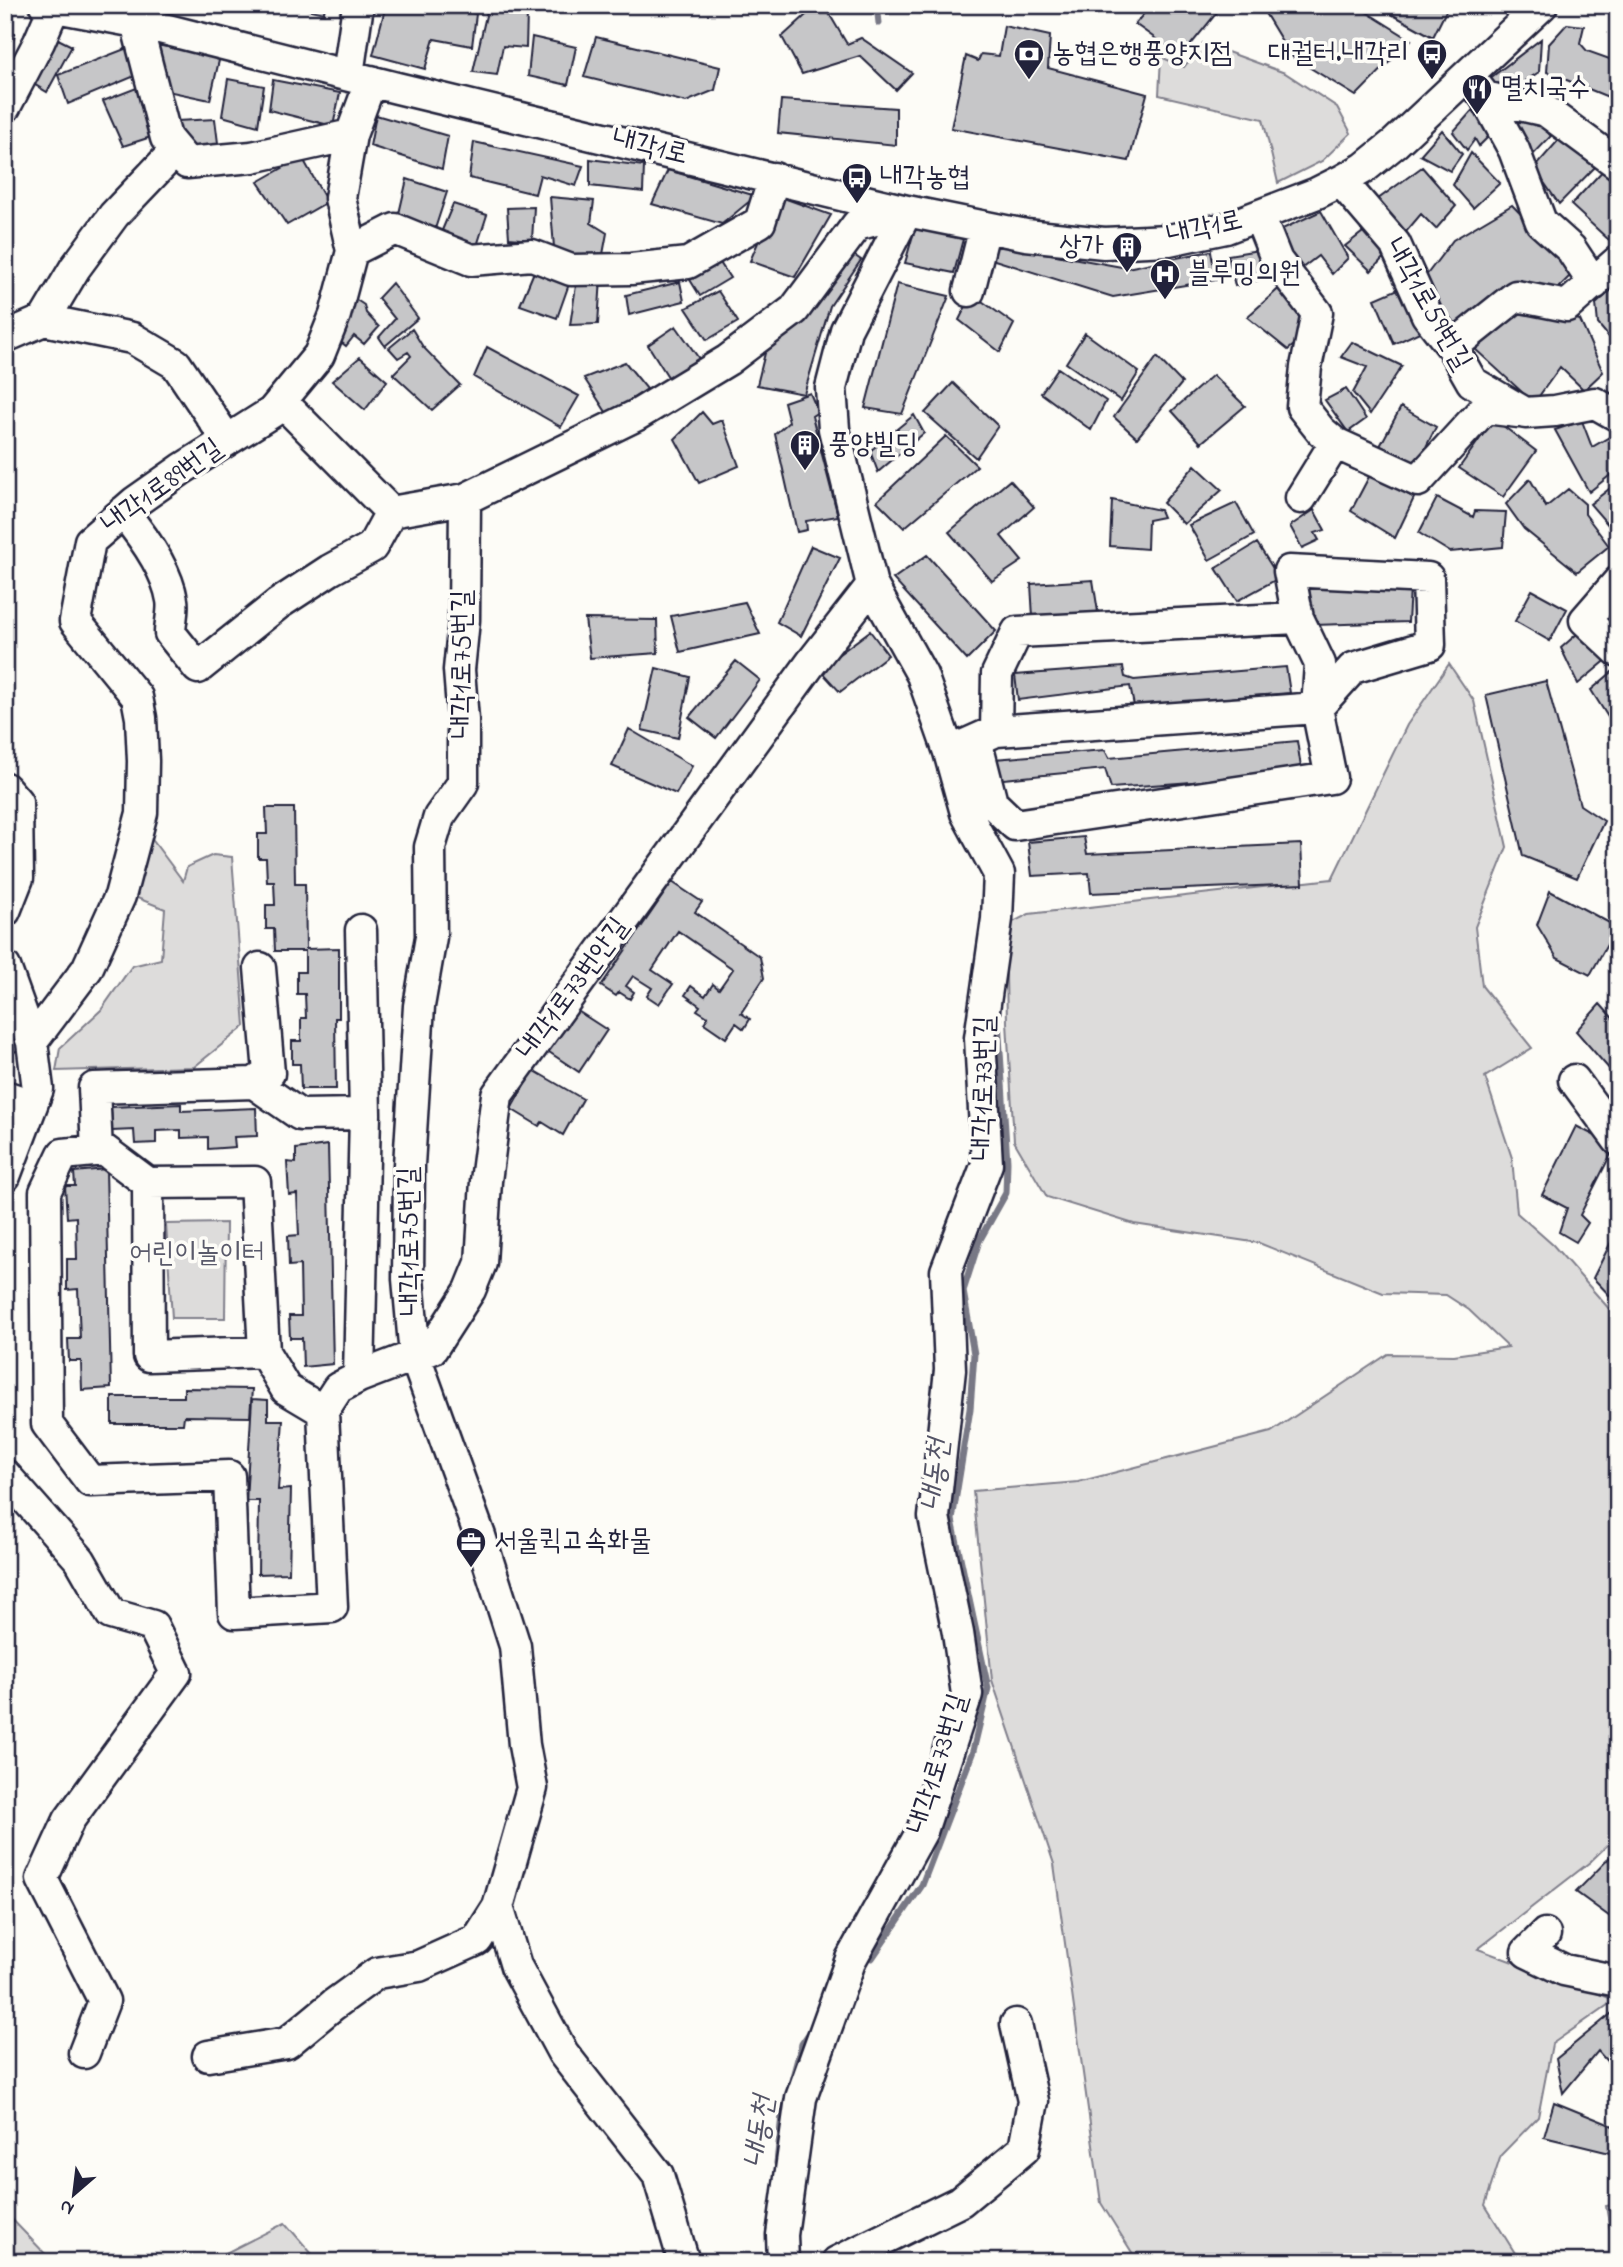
<svg xmlns="http://www.w3.org/2000/svg" width="1623" height="2267" viewBox="0 0 1623 2267" font-family="'Indie Flower','Poor Story',sans-serif">
<rect width="100%" height="100%" fill="#fdfcf7"/>
<filter id="ink" filterUnits="userSpaceOnUse"><feTurbulence type="fractalNoise" baseFrequency=".0143" numOctaves="2"/><feDisplacementMap in="SourceGraphic" scale="14" xChannelSelector="R" yChannelSelector="G"/><feConvolveMatrix kernelMatrix="1 2 1 2 8 2 1 2 1" color-interpolation-filters="sRGB"/></filter>
<g filter="url(#ink)">
<path fill="#dddcdb" stroke="#807f8b" stroke-width="2" d="M1203,43L1285,73L1337,107L1351,133L1322,161L1278,183L1263,119L1159,95L1161,57L1184,67Z
M1449,664L1474,701L1507,847L1475,927L1482,986L1532,1048L1485,1077L1512,1158L1517,1213L1553,1245L1618,1319V1835L1590,1862L1478,1949L1615,2000L1552,2044L1538,2117L1501,2155L1485,2205L1515,2253L1538,2262H1138L1101,2203L1054,1864L992,1680L973,1491L1078,1482L1271,1432L1388,1354L1454,1355L1508,1347L1469,1310L1446,1295L1383,1293L1259,1243L1134,1224L1047,1197L1014,1141L1007,1022L1005,926L1029,914L1332,879L1407,725Z
M145,830L183,881L187,867L213,855L232,857L245,1026L194,1067L56,1071L60,1048L101,1010L132,966L161,959L165,909L127,894Z
M226,1223L225,1318H172L166,1224Z
M1618,2204V2260L1615,2258L1606,2206Z
M5,2212L53,2262H5Z
M285,2223L319,2262H208Z"/>
<g fill="none" stroke-linecap="round" stroke-linejoin="round">
<path stroke="#787885" stroke-width="7" d="M877,5L879,23
M872,1958L922,1885L973,1751L988,1688L952,1520L970,1409L974,1354L963,1291L979,1241L1006,1193L1007,1162L998,1020
M791,2084L802,2044L813,2028
M777,2163L782,2115L787,2099"/>
</g>
<path fill="#c6c6c8" stroke="#22223b" stroke-width="2" d="M289,5H325L324,13Z
M386,5H440L476,14L472,46L434,39L425,69L373,55Z
M817,5H824L847,44L861,38L912,73L896,90L860,56L802,74L782,37Z
M1151,5H1223L1181,57L1135,24Z
M1260,5H1355L1411,40L1356,96L1291,56Z
M1375,5H1449L1433,37Z
M487,11L527,13L526,48L503,46L497,75L473,72Z
M1567,24L1584,26L1580,43L1587,51L1618,62V101L1547,72L1549,44Z
M1004,26L1050,36L1048,68L1147,94L1129,161L951,128L966,56L978,61L981,54L999,56Z
M5,32L15,34L6,64L5,63Z
M50,35L72,46L47,92L27,80Z
M532,37L576,47L568,85L528,76Z
M596,37L720,67L715,90L686,102L584,77Z
M1541,39L1539,72L1519,85L1495,84L1489,79Z
M150,44L220,56L210,100L167,91Z
M130,47L142,73L68,104L58,75Z
M228,79L264,86L258,126L222,116Z
M273,80L340,93L333,126L269,110Z
M139,87L157,135L123,146L103,101Z
M781,100L896,108V145L778,133Z
M1479,103L1496,129L1479,146L1475,139L1467,150L1453,132Z
M376,115L448,136L442,169L370,146Z
M1503,118L1551,119L1544,128L1551,136L1530,158Z
M215,119L219,151L182,153L177,121Z
M1442,130L1462,154L1450,171L1420,155Z
M1563,135L1597,165L1559,204L1534,168Z
M474,142L583,166L576,186L540,175L535,194L469,178Z
M1471,153L1500,183L1473,208L1453,185Z
M302,157L327,202L287,225L258,182Z
M590,159L644,166L643,192L590,186Z
M1607,166L1618,177V231L1610,241L1571,205Z
M1422,167L1456,206L1436,229L1421,214L1400,239L1370,205Z
M668,170L756,196L722,224L652,204Z
M407,179L447,192L434,232L398,218Z
M778,196L831,215L795,277L750,261Z
M550,197L594,201L591,223L607,233L601,265L555,260Z
M453,204L487,215L475,252L438,240Z
M1512,205L1575,271L1553,293L1454,336L1422,281L1453,240Z
M534,207L532,240L509,238L507,208Z
M1321,211L1348,258L1332,274L1318,256L1297,272L1278,231Z
M915,228L963,239L954,273L905,263Z
M1367,229L1387,254L1371,271L1345,246Z
M990,243L1127,268L1211,251L1216,280L1113,297L985,257Z
M1271,248L1275,276L1235,286L1228,255Z
M713,252L730,278L700,296L684,270Z
M851,253L861,260L830,306L804,394L757,385L766,349Z
M536,267L569,284L557,318L520,305Z
M601,278L598,324L570,325L577,279Z
M680,282L684,301L629,315L626,295Z
M392,283L418,318L385,346L379,337L395,319L378,298Z
M897,284L949,296L902,414L865,408Z
M1284,284L1307,334L1288,350L1247,317Z
M1618,284V348L1598,324L1596,304Z
M1405,286L1426,329L1394,344L1375,299Z
M718,291L738,322L707,340L686,308Z
M972,294L1014,324L1000,352L959,320Z
M349,295L364,305L366,313L379,327L364,344L354,336L346,346L332,335Z
M1516,306L1580,320L1603,372L1584,390L1560,367L1534,403L1475,349Z
M676,326L702,363L670,380L648,345Z
M412,329L423,347L460,385L432,410L393,374L411,356L408,352L398,358L389,348Z
M1085,333L1139,372L1121,401L1066,363Z
M1352,342L1402,366L1370,414L1353,393L1367,367L1341,357Z
M487,347L579,396L561,427L474,377Z
M360,357L387,381L365,410L332,381Z
M1157,357L1182,383L1137,438L1114,417Z
M625,362L647,389L608,415L584,378Z
M1058,368L1106,401L1091,430L1041,393Z
M1213,375L1245,406L1201,443L1172,411Z
M953,383L998,426L976,458L925,413Z
M1346,389L1366,419L1348,432L1325,400Z
M810,393L818,412L812,416L838,516L806,521L807,530L797,532L775,434L789,422L784,402Z
M1401,407L1436,427L1417,465L1380,446Z
M702,412L712,424L722,420L739,466L699,483L675,439Z
M914,415L924,433L878,472L870,451Z
M1494,419L1536,451L1503,497L1459,468Z
M1582,421L1592,447L1618,432V469L1589,492L1555,430Z
M946,436L977,466L904,528L877,501Z
M1195,465L1222,490L1184,524L1163,503Z
M1371,473L1414,498L1395,538L1351,511Z
M1530,479L1546,507L1568,489L1585,504V514L1609,546L1577,572L1524,529L1506,504Z
M1010,480L1034,507L1001,536L1022,561L992,581L949,532Z
M1618,482V532L1616,534L1590,504Z
M1437,498L1473,517L1475,511L1506,512L1503,547L1450,552L1419,533Z
M1112,500L1160,510L1163,517L1148,520L1147,549L1110,546Z
M1236,503L1254,535L1209,560L1189,525Z
M1314,510L1325,530L1315,533L1319,540L1302,548L1290,526Z
M1257,543L1279,578L1237,601L1216,568Z
M811,546L840,558L801,636L777,622Z
M927,555L996,631L967,660L893,579Z
M1093,580L1098,612L1033,617L1031,584Z
M1410,588L1408,622L1314,625L1309,589Z
M1532,590L1567,609L1550,641L1515,621Z
M745,602L760,634L680,652L671,616Z
M1618,605V635L1603,624Z
M585,619L657,620L658,653L590,658Z
M1586,626L1610,657L1578,684L1561,648Z
M870,631L888,655L840,692L819,669Z
M736,661L760,680L716,738L689,717Z
M1123,667L1125,677L1134,680L1286,667L1290,693L1134,706L1130,686L1018,700L1015,675Z
M1618,667V721L1613,725L1591,690Z
M656,668L690,677L678,738L642,730Z
M1546,681L1580,805L1604,821L1577,878L1523,856L1486,695Z
M629,729L692,766L676,794L612,766Z
M1297,741L1302,774L1111,788L1105,769L994,780V759L1105,750L1109,758Z
M266,808H294L295,884H305L306,949L339,948V1018H335L336,1089H301L300,1064H292V1041H301V1018H306L305,994H297V972H305V951H275L274,929H266V905H275L274,882H267L266,858H258V834H267Z
M1084,837L1087,854L1301,844L1303,884L1091,893L1089,873L1032,876L1028,842Z
M672,882L702,902L695,912L760,957L764,978L741,1013L750,1019L744,1029L736,1023L726,1038L704,1023L708,1017L697,1010L700,1006L685,995L691,986L705,996L713,984L719,989L733,969L678,931L652,970L673,984L659,1004L647,996L652,988L633,976L626,986L634,992L630,999L619,992L616,996L601,986Z
M1550,891L1617,927L1590,975L1557,958L1537,925Z
M1600,1004L1618,1024V1079L1576,1031Z
M573,1008L607,1030L579,1072L546,1050Z
M5,1015L18,1029L21,1046L6,1060Z
M533,1070L583,1099L563,1135L542,1122L539,1126L511,1109Z
M181,1104V1111L256,1108L257,1136L234,1137L235,1147L208,1149V1137L181,1138V1130L156,1131V1143L135,1144L134,1130L112,1131L111,1107Z
M1576,1126L1615,1146L1580,1215L1588,1223L1576,1242L1559,1232L1567,1208L1542,1195Z
M328,1145L333,1364L303,1367L302,1338H290L289,1316H301L300,1265L289,1266L288,1236L299,1235L297,1194L289,1195L287,1162L296,1163V1149Z
M106,1169L111,1388L82,1390L81,1361H69L68,1339H80L78,1289L67,1290V1259H77L76,1217L67,1218L65,1186H75L74,1172Z
M1618,1228V1289L1613,1299L1593,1278Z
M184,1388L252,1389L250,1417L184,1416L183,1424H112V1397H184Z
M252,1399L268,1400V1420H283L278,1490L291,1489L289,1573L258,1574L259,1501H246Z
M1618,1849V1921L1617,1922L1576,1892Z
M1618,2008V2074L1598,2051L1563,2093L1556,2059Z
M1554,2102L1618,2128V2155L1544,2137Z"/>
<g fill="none" stroke-linecap="round" stroke-linejoin="round">
<g stroke="#22223b" stroke-width="35">
<path id="minor" d="M45,5L136,22L397,88L907,211L1026,235L1104,243L1169,240L1226,228L1317,193L1341,181L1364,168L1395,143L1542,5
M136,22L166,138L187,163L252,157L351,135
M348,75L358,5
M1468,75L1485,97L1514,150L1541,222L1571,249L1594,284
M1485,97L1546,111L1618,164
M5,107L39,42L55,5
M176,150L114,215L75,268L44,320L132,338L176,364L227,440
M1341,181L1395,244L1427,315L1452,347L1472,382L1525,413L1555,411L1595,403L1618,416
M1259,216L1277,261L1317,313L1306,367L1302,407L1321,431L1335,443L1301,498
M352,251L395,229L471,260L532,255L571,270L631,269L688,263L760,222L774,178
M969,291L985,227
M5,337L44,320
M1452,347L1516,296L1567,306L1618,261
M281,401L391,512L465,499
M1335,443L1418,481L1485,408L1518,412
M123,512C142,535 167,569 172,600C174,610 170,623 170,633L198,668L278,604L330,570L372,547L391,512
M1618,582L1585,620L1618,651
M976,740L992,803L1015,825L1331,778L1317,708L1320,664L1298,618
M949,752L996,731L1317,708L1353,668L1430,645L1428,578L1289,571L1298,618L1017,632L997,674L996,731
M5,788L17,802L18,878L5,911
M5,967L32,1042L38,1089L5,1176
M32,1042L87,969L120,896L142,813L143,761L141,718L137,697L75,621L90,541L135,502L182,469L272,412L319,355L335,315L352,251L340,198L351,135L371,81
M1574,1080L1618,1140
M254,1083L269,1073L260,968
M5,1096L32,1105
M97,1151L94,1088L254,1083L300,1115L365,1114
M148,1183L255,1182L264,1352
M359,1377L365,1114L361,930
M323,1411L286,1389L264,1352L149,1356L148,1183L104,1150L63,1154L45,1192L47,1424L90,1481L229,1476L234,1613L332,1607L323,1411L338,1388L359,1377L432,1349L470,1290L481,1263L486,1181L497,1095L811,663L872,585
M5,1475L80,1560L111,1614L153,1626L176,1673L69,1820L42,1879L104,2001L84,2053
M1545,1934L1527,1952L1564,1970L1618,1981
M208,2056L287,2043L333,2005L377,1973L419,1966L477,1940L498,1907
M684,2262L658,2175L563,2053L516,1966L498,1907L532,1788L524,1745L515,1646L480,1536L415,1356L408,1279L409,1165L419,1006L431,937L430,847L439,817L463,783V720L459,670L464,620L465,499L637,415L728,360L794,310L857,225L907,211
M783,2262L782,2235L801,2098L851,1959L922,1831L967,1694L958,1633L934,1517L950,1370L946,1271L987,1164L980,1038L997,919L999,874L966,813L949,752L922,675L872,585L834,429L831,388L846,330L907,211
M837,2262L961,2201L1024,2149L1033,2101L1016,2024"/>
</g>
<use href="#minor" stroke="#fdfcf7" stroke-width="30"/>
</g>
</g>
<defs>
<g id="bank-pin" transform="scale(1.575)"><path d="M0 17L-7.5 6A9.5 9.5 0 1 1 7.5 6Z" fill="#22223b" stroke="#fdfcf7"/><path d="M-6-4H6V4H-6ZM0-2.3a2.3 2.3 0 1 0 0 4.6a2.3 2.3 0 1 0 0-4.6Z" fill="#fff"/></g>
<g id="bus-pin" transform="scale(1.575)"><path d="M0 17L-7.5 6A9.5 9.5 0 1 1 7.5 6Z" fill="#22223b" stroke="#fdfcf7"/><path d="M-5-6H5V4H4V6H2V4H-2V6H-4V4H-5ZM-3.5-4V0h7V-4ZM-3.5 1.2v1.5H-2V1.2ZM2 1.2v1.5H3.5V1.2Z" fill="#fff"/></g>
<g id="restaurant-pin" transform="scale(1.575)"><path d="M0 17L-7.5 6A9.5 9.5 0 1 1 7.5 6Z" fill="#22223b" stroke="#fdfcf7"/><path d="M-5-6h1v4h1v-4h1v4h1v-4h1v5L-1.5 .5V6h-2V.5L-5-1ZM5-6V6H3V1.5H1.5Q1.5-4 5-6Z" fill="#fff"/></g>
<g id="building-pin" transform="scale(1.575)"><path d="M0 17L-7.5 6A9.5 9.5 0 1 1 7.5 6Z" fill="#22223b" stroke="#fdfcf7"/><path d="M-4-6H4V6H1V3H-1V6H-4ZM-2.5-4.3h1.7v1.8h-1.7ZM.8-4.3h1.7v1.8H.8ZM-2.5-1h1.7V.8h-1.7ZM.8-1h1.7V.8H.8Z" fill="#fff"/></g>
<g id="hospital-pin" transform="scale(1.575)"><path d="M0 17L-7.5 6A9.5 9.5 0 1 1 7.5 6Z" fill="#22223b" stroke="#fdfcf7"/><path d="M-5-5h3v3.5h4V-5h3V5h-3V1.5h-4V5h-3Z" fill="#fff"/></g>
<g id="office-pin" transform="scale(1.575)"><path d="M0 17L-7.5 6A9.5 9.5 0 1 1 7.5 6Z" fill="#22223b" stroke="#fdfcf7"/><path d="M-6-3h4V-5.5h4V-3h4V5H-6ZM-1-4.5V-3h2v-1.5ZM-6 0V1H6V0Z" fill="#fff"/></g>
</defs>
<g fill-rule="evenodd">
<use href="#bank-pin" x="1029" y="54"/>
<use href="#bus-pin" x="1432" y="54"/>
<use href="#restaurant-pin" x="1477" y="89"/>
<use href="#bus-pin" x="857" y="178"/>
<use href="#building-pin" x="1127" y="247"/>
<use href="#hospital-pin" x="1165" y="274"/>
<use href="#building-pin" x="805" y="445"/>
<use href="#office-pin" x="471" y="1542"/>
</g>
<g text-anchor="middle" dominant-baseline="central" stroke-width="7" stroke-linejoin="round" paint-order="stroke">
<g font-size="28" fill="#22223b" stroke="#fdfcf7" text-anchor="start">
<text x="1052" y="54">농협은행풍양지점</text>
<text x="1409" y="54" text-anchor="end">대궐터.내각리</text>
<text x="1500" y="89">멸치국수</text>
<text x="880" y="178">내각농협</text>
<text x="1104" y="247" text-anchor="end">상가</text>
<text x="1188" y="274">블루밍의원</text>
<text x="828" y="445">풍양빌딩</text>
<text x="494" y="1542">서울퀵고속화물</text>
</g>
<g font-size="28" fill="#22223b" stroke="#fdfcf7">
<text transform="translate(650 148) rotate(13)">내각1로</text>
<text transform="translate(1205 229) rotate(-13)">내각1로</text>
<text transform="translate(1427 305) rotate(60)">내각1로59번길</text>
<text transform="translate(163 487) rotate(-36)">내각1로89번길</text>
<text transform="translate(463 664) rotate(-90)">내각1로75번길</text>
<text transform="translate(574 989) rotate(-54)">내각1로73번안길</text>
<text transform="translate(985 1088) rotate(-89)">내각1로73번길</text>
<text transform="translate(411 1241) rotate(-91)">내각1로75번길</text>
<text transform="translate(939 1764) rotate(-73)">내각1로73번길</text>
</g>
<g font-size="28" fill="#5a5a6b" stroke="#fdfcf7">
<text x="197" y="1254">어린이놀이터</text>
</g>
<g font-size="30" font-style="italic" fill="#545466" stroke="#fdfcf7">
<text transform="translate(937 1475) rotate(-84)">내동천</text>
<text transform="translate(761 2132) rotate(-82)">내동천</text>
</g>
</g>
<rect width="1623" height="2267" fill="none" stroke="#fdfcf7" stroke-width="28"/>
<rect x="14" y="14" width="1595" height="2239" fill="none" stroke="#22223b" stroke-width="2.5" filter="url(#ink)"/>
<g transform="translate(74 2194) rotate(208)" stroke="#fdfcf7" stroke-width="5" paint-order="stroke">
<path d="M0-5L12 26L0 18L-12 26Z" fill="#22223b"/>
<text y="-10" font-size="19" font-weight="bold" text-anchor="middle" fill="#22223b">N</text>
</g>
</svg>
